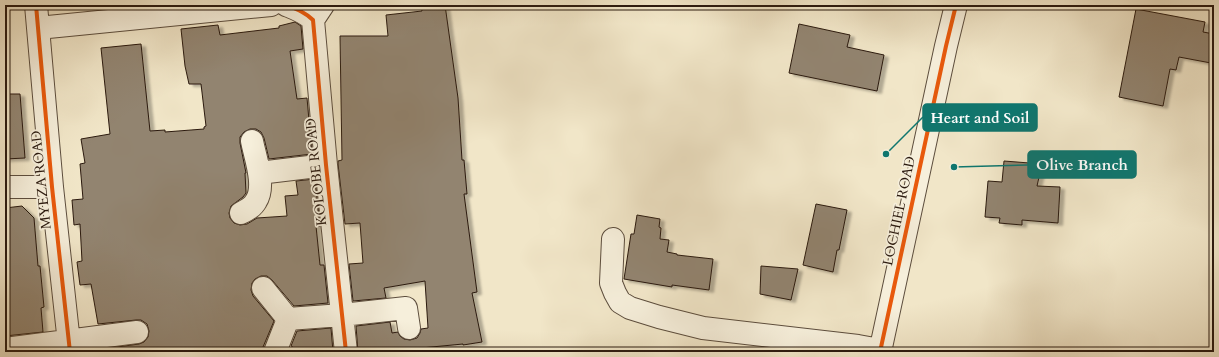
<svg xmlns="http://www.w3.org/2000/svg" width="1219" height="357" viewBox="0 0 1219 357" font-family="Cardo,serif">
<defs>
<filter id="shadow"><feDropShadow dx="4.5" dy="2.5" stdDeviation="1" flood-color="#0004"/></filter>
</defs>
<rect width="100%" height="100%" fill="#f1e6c8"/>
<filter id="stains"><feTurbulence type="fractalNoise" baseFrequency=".005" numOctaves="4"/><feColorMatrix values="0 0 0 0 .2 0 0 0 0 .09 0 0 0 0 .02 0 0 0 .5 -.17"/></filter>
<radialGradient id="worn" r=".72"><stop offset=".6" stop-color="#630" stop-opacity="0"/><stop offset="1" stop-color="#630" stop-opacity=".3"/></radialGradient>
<path fill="#92846f" stroke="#2b1a0f" filter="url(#shadow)" d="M421,5H445L458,98L462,160H464L467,194H464L477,292L472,293L482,342L463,345V344L421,348V352H358L356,326L390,322L392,333L398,332L400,336L404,339L410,340L417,338L420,333L421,329L428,328L425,281L384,288L386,298L353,301L349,264L363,263L360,223L345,224L338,164V161L342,160L340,36H388L386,15L422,11Z
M1136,9L1205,22L1203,32L1214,34V48L1211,63L1179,57L1176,70L1170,69L1163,106L1119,97Z
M295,22L301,26L303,49L290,51L297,99L307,98L312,154L269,159L264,138L261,132L256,129H250L244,132L240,137V143L246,173H245L246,193L243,197L231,206L229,213L230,218L234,223L240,225L247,224L257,218L287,216L285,196L298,195L296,181L315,179L320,226H316L320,265H324L328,303L294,306L272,280L267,276H261L255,279L252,283L251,290L253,296L274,321L263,347V352H103V349L139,344L144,342L148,337L149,331L147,324L141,320H136L98,324L91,284L80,285L77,262L82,261L80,224L74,225L72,200L83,199L80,164L85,163L81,139L110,134L101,48L141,44L150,131L165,130V132L204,129V127L206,126L201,84H189L185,66L181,29L218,25L220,35L279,28V26Z
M799,24L850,35L847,47L884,55L877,91L789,73Z
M5,94H20L25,158L5,159Z
M1004,161L1042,164L1037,186L1060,187L1058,223L1022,220V225L999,223L1000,218L985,217L988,181L1002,182Z
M816,204L847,210L839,250H837L833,272L803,265Z
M22,206L34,218L38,266H40L44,307L41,308L43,332L5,336V208Z
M637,215L660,219L659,227L661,228L660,239L669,240L667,252L677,254V255L713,259L709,290L672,285V287L624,279L631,234H634Z
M761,266L798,269L791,300L760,294Z
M331,328L333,352H293L292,346H291L297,331Z"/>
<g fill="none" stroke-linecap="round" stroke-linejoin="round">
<g stroke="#5c4d3d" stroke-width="24">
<path id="minor" d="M36,5L52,187L70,352
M286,5C296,9 305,12 313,20L326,165L346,352
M313,20L323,5
M38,28L271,5
M259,173L326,165
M5,187H52
M241,213C247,210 253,207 256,201C266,186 255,157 252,141
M613,239L611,283L615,293L620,302L630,308L659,317L703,328L858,346L880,350
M263,288L288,319
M288,319L342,315L406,308L409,328
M5,349L137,332
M275,352L288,319
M880,352L946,46L956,5"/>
</g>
<use href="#minor" stroke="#f6efdb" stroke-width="22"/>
<g stroke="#f6efdb" stroke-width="6">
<path id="cycleway" d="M36,5L52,187L70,352
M286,5C296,9 305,12 313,20L326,165L346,352
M880,352L946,46L956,5"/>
</g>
<use href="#cycleway" stroke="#e8590c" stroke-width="4"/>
</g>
<g text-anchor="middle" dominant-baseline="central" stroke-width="3.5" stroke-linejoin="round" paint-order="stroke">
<g font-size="14" fill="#2b1a0f" stroke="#f6efdb">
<text transform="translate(316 172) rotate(-96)">KOLOBE ROAD</text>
<text transform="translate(41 180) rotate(-96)">MYEZA ROAD</text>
<text transform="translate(899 211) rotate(-78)">LOCHIEL ROAD</text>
</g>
</g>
<path fill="none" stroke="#0f766e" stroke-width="1.5" d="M886 154L923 117M954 167L1028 165"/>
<g fill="#0f766e" stroke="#f6efdb" stroke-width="1.5">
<circle cx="886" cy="154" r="4"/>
<circle cx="954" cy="167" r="4"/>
</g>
<g fill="#0f766e" stroke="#0f766e" stroke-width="1.5">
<rect x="923" y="104" width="114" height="27" rx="4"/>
<rect x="1028" y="151" width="108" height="27" rx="4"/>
</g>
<g font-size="15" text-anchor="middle" font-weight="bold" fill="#fff">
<text x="980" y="123">Heart and Soil</text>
<text x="1082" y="170">Olive Branch</text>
</g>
<rect width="1219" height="357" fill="none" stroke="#f1e6c8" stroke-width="20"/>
<rect x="6" y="6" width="1207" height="345" fill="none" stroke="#2b1a0f" stroke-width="2"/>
<rect x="10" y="10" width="1199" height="337" fill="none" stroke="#2b1a0f"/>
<rect width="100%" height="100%" filter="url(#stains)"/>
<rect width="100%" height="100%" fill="url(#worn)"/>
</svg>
